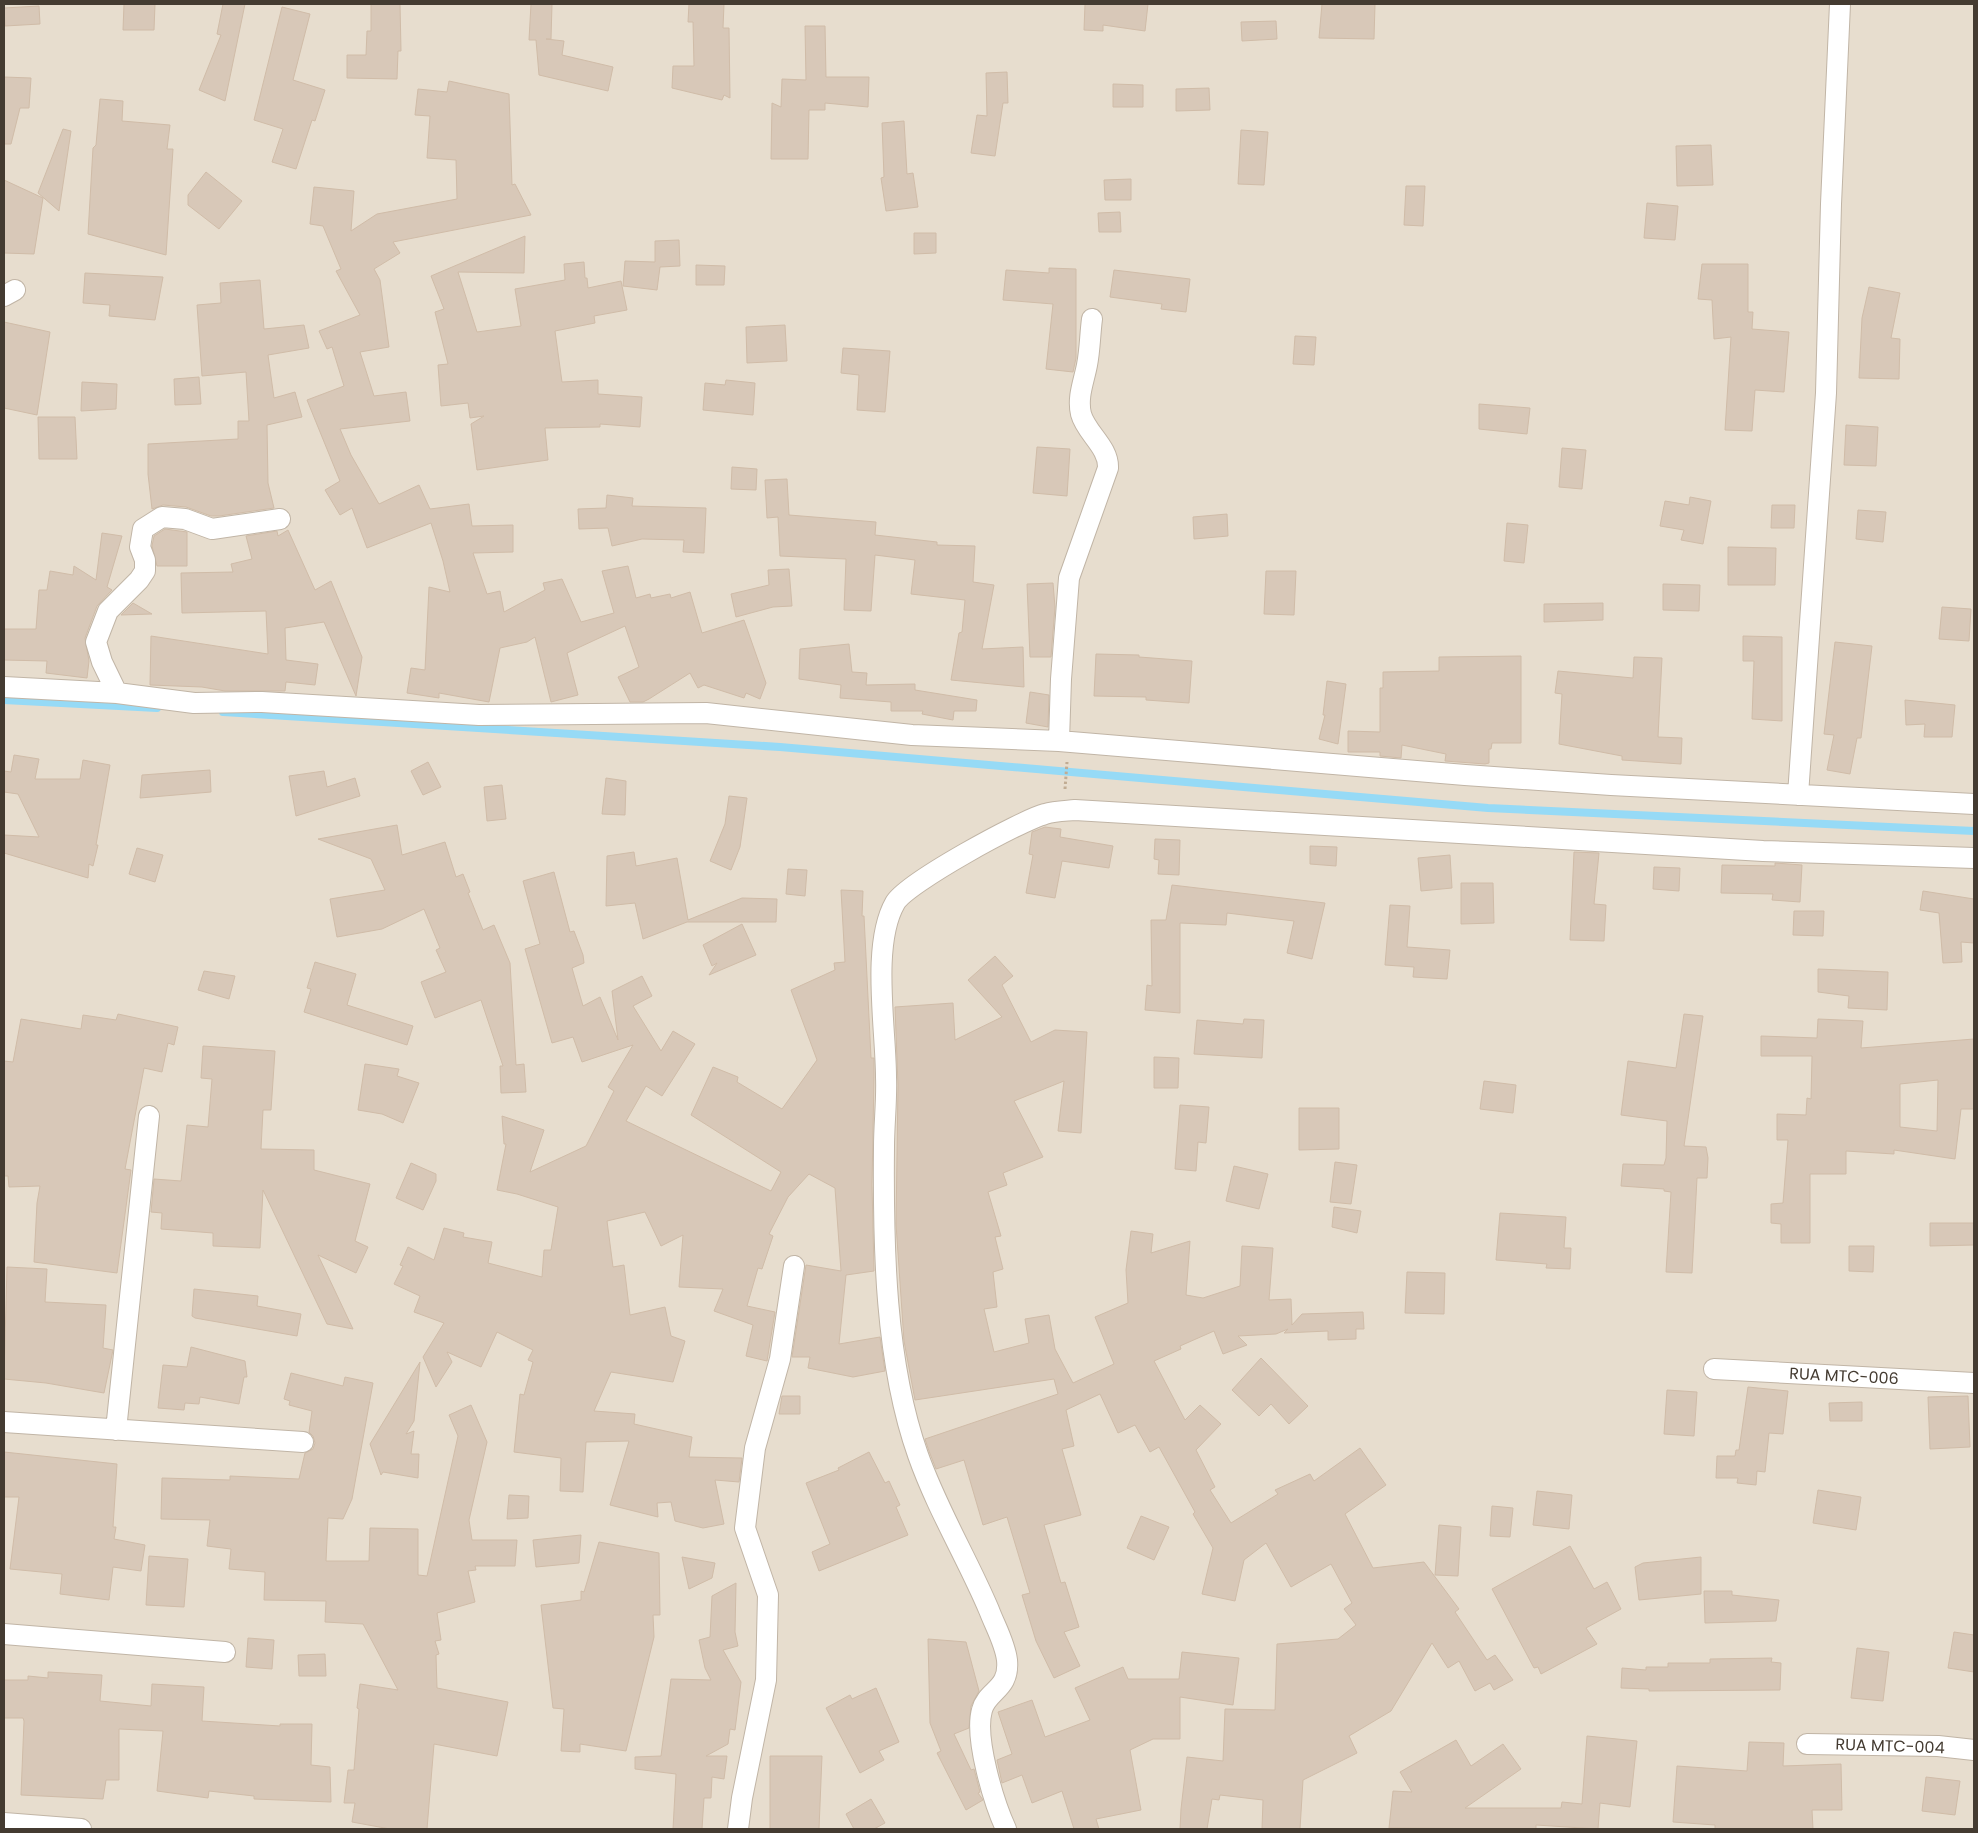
<svg xmlns="http://www.w3.org/2000/svg" width="1978" height="1833" viewBox="0 0 1978 1833" font-family="Poppins,sans-serif">
<rect width="100%" height="100%" fill="#f2ebe1"/>
<path fill="#e7ddce" d="M4,4H1974V1829H4Z"/>
<g fill="none" stroke-linecap="round" stroke-linejoin="round">
<path stroke="#96daf6" stroke-width="8" d="M4,700L157,708
M223,712L780,747L1488,808L1974,831"/>
</g>
<path fill="#d8c8b8" stroke="#d0bca8" fill-rule="evenodd" d="M124,4H155L154,30H123Z
M223,4H245L225,101L199,90L221,35L217,34Z
M371,4H400L401,51H398L397,79L347,78V55H366L367,31H371Z
M531,4H552L551,39H546L564,41L562,55L613,67L608,91L539,75L536,40H529Z
M689,4H724L723,28H729L730,98L724,95L722,100L672,88L673,66H694L693,22H688Z
M1085,4H1148L1145,31L1103,25V31L1084,30Z
M1322,4H1375L1374,39L1319,38Z
M39,6L40,24L5,26L4,8Z
M282,7L310,14L293,80L325,90L315,121L312,120L296,169L272,162L283,129L254,120Z
M1276,21L1277,39L1242,41L1241,22Z
M805,26H825L826,77H869L868,107L825,103V110H809L808,159H771L772,103L781,107L782,79L806,80Z
M1007,72L1008,103H1003L995,156L971,153L977,115L987,116L986,73Z
M4,77L31,78L29,108H20L11,144H4Z
M449,81L509,94L512,185L515,184L531,215L393,242L400,253L374,269L380,280L389,347L360,352L374,396L406,392L410,421L340,429L351,455L379,504L419,485L430,509L469,504L472,526L513,525V552L473,553L487,594L500,591L504,612L545,590L543,583L562,579L581,622L614,613L602,571L628,566L636,598L650,594L651,598L670,594L671,598L690,592L702,633L744,620L766,683L760,699L746,693L744,698L704,685L698,688L690,673L649,699L643,702H630L618,677L639,667L625,626L567,653L578,695L551,702L535,637L527,642L500,648L489,702L439,693V698L407,693L411,668L425,670L429,587L450,592L443,561L431,523L367,548L352,508L340,515L325,490L340,481L307,400L344,386L332,347L327,349L319,331L360,315L336,271L341,269L323,226L310,224L314,187L354,191L351,231L377,214L457,199L456,160L427,158L430,116L415,115L418,89L447,92Z
M1113,84L1143,85V107H1113Z
M1209,88L1210,110L1176,111V89Z
M100,99L123,101L122,121L170,125L167,149H173L166,255L88,234L93,148L96,145Z
M904,121L907,174L913,173L918,207L886,211L881,178L884,177L882,123Z
M63,129L71,131L59,211L38,193Z
M1241,130L1268,132L1264,185L1238,184Z
M1711,145L1713,185L1677,186L1676,146Z
M206,172L242,201L219,229L188,205V195Z
M1131,179V200H1105L1104,180Z
M4,180L43,198L34,254L4,253Z
M1406,186H1425L1423,226L1404,225Z
M1647,203L1678,206L1675,240L1644,238Z
M1120,212L1121,232H1099L1098,213Z
M914,233H936V253L914,254Z
M525,236L524,273L458,272L477,332L521,326L515,289L565,280L564,264L584,262L585,278H587L588,288L621,281L627,310L594,316L595,323L555,331L562,382L598,380V394L642,397L640,427L600,424V427L545,428L548,460L477,470L471,424L484,416L470,418L468,403L441,406L438,365L448,364L435,312L444,309L431,276Z
M679,240L680,266L660,267L657,290L623,286L625,261L655,262V241Z
M1702,264H1748V312H1753L1752,329L1789,332L1784,392L1755,390L1752,431L1725,430L1731,337L1714,339L1712,300L1698,299Z
M696,265L725,266L724,285H696Z
M1049,268L1076,269V358L1073,372L1046,369L1053,304L1003,300L1006,270L1049,273Z
M1114,270L1190,279L1186,312L1161,309L1162,304L1110,297Z
M85,273L163,277L155,320L109,316L110,305L83,303Z
M260,280L264,329L304,325L309,348L268,355L274,398L295,392L302,417L267,425L268,483L274,508L219,516H211L186,507L163,505L152,509L148,474V444L238,439V421H249L246,372L202,376L197,305L221,303L220,283Z
M1869,287L1900,293L1891,338L1900,339L1899,379L1859,378L1862,318Z
M4,322L50,332L37,415L4,408Z
M785,325L787,361L747,363L746,327Z
M1295,336L1316,337L1314,365L1293,364Z
M843,348L890,351L885,412L857,410L859,375L841,373Z
M199,377L201,404L175,405L174,379Z
M726,380L755,383L753,415L703,410L705,383L725,385Z
M82,382L117,384L116,409L81,411Z
M1479,404L1530,408L1527,434L1479,429Z
M38,417H75L77,459H39Z
M1846,425L1878,427L1876,466L1844,465Z
M1037,447L1070,449L1067,496L1033,493Z
M1562,448L1586,450L1582,489L1559,487Z
M732,467L757,469L756,490L731,489Z
M787,479L789,515L876,522L875,535L937,542V545L975,546L973,582L994,585L982,649L1023,647L1024,687L951,680L959,633L962,632L965,600L911,594L915,560L875,555L871,611L844,610L846,559L780,556L778,517L767,518L765,480Z
M607,495L633,498L632,506L706,508L704,553L683,552L684,540L642,539L612,546L608,528L579,529L578,509L606,508Z
M1690,497L1711,501L1703,544L1681,540L1684,530L1660,526L1665,501L1689,505Z
M1772,505H1795L1794,528H1771Z
M1858,510L1886,512L1883,542L1856,539Z
M1227,514L1228,536L1194,539L1193,517Z
M1507,523L1528,525L1524,563L1504,561Z
M165,529L187,532V566H157L152,546L154,536Z
M288,530L315,590L331,581L362,657L356,696L324,622L285,628L286,660L318,664L315,685L286,682L285,691H225L202,687L150,685L151,636L268,654L266,611L182,613L181,573L233,572L231,564L252,559L246,536L277,531L278,536Z
M102,533L122,536L107,587L112,590L97,606L85,638L89,661L87,678L46,673L47,661L4,660V629H36L39,590H47L50,571L73,575L74,566L96,580Z
M1728,547L1776,548L1775,585H1728Z
M789,569L792,606L773,607L736,617L731,594L769,585L768,570Z
M1266,571H1296L1294,615L1264,614Z
M1053,583L1055,607L1051,657H1030L1027,584Z
M1663,584L1700,585L1699,611L1663,610Z
M133,603L152,614L121,615Z
M1603,603V620L1544,622V604Z
M1942,607L1971,609L1969,641L1939,639Z
M1743,636L1782,637V721L1752,719L1754,661H1743Z
M1835,642L1872,646L1861,738H1857L1850,774L1827,770L1834,735L1824,734Z
M849,644L852,672L867,673L866,685L915,684V690L977,700L976,711H954L953,720L922,714L923,711H891V702L840,698L841,685L799,679L800,649Z
M1096,654L1139,655V657L1192,661L1189,703L1146,700V697L1094,696Z
M1521,656V743H1492L1491,749H1489V763L1485,764L1445,761L1446,754L1402,745L1401,758L1380,756V752H1348V731L1380,732V688H1383V672L1439,671V657Z
M1634,657L1662,658L1658,737L1682,738L1681,764L1622,760V756L1559,744L1562,694L1555,693L1558,671L1633,678Z
M1327,681L1346,684L1338,744L1319,739L1325,715H1323Z
M1030,692L1049,695L1048,727L1026,723Z
M1905,700L1955,705L1952,737H1924L1925,724L1906,725Z
M14,755L39,759L35,779H80L83,760L110,765L96,845H98L93,866L89,864L88,878L4,853V835L39,837L18,794L4,792V771L11,772Z
M428,762L441,787L423,795L411,771Z
M210,770L211,792L140,798L142,775Z
M324,771L327,787L355,778L360,796L296,816L289,776Z
M606,778L626,781L625,815L602,814Z
M502,785L506,819L487,821L484,787Z
M729,796L747,798L740,847L731,870L710,861L725,824Z
M397,825L402,855L445,842L456,877L463,874L470,892L468,893L483,930L494,925L510,963L516,1065L524,1064L526,1092L501,1093L500,1066H503L481,1000L435,1018L421,982L446,972L436,950L440,948L424,909L382,929L337,937L330,899L385,890L371,859L318,839Z
M1045,827L1061,829L1060,837L1113,846L1109,868L1062,861L1055,898L1026,893L1033,855L1029,854L1032,832Z
M1155,839L1180,840L1179,875L1158,874L1159,860L1154,859Z
M1310,846L1337,847L1336,866L1310,864Z
M137,848L163,855L155,882L129,874Z
M634,852L636,866L677,858L688,920L742,898L777,899L776,922H687L643,939L635,903L606,906L607,856Z
M1574,852L1599,853L1594,904L1606,905L1604,941L1570,940Z
M1450,855L1452,888L1421,891L1418,858Z
M1775,863L1802,865L1800,902L1772,900L1773,894L1721,893L1722,865L1775,866Z
M1654,867L1680,868L1679,891L1653,889Z
M788,869L807,870L805,896L786,894Z
M554,872L570,932L574,931L583,955L584,963L572,968L583,1006L600,997L618,1040L612,991L642,976L652,996L633,1006L661,1051L673,1031L695,1044L662,1096L646,1086L626,1121L771,1191L781,1172L691,1115L713,1067L738,1077L737,1082L782,1109L817,1060L791,990L835,970L834,963L845,962L841,890L863,891L862,916H864L871,1058H874V1077L872,1185L874,1271L846,1275L839,1344L880,1337L885,1371L853,1377L808,1368L810,1357H792L806,1265L841,1271L835,1188L809,1174L788,1197L769,1234L773,1236L762,1269L758,1268L747,1306L775,1312L767,1361L746,1356L753,1325L714,1311L723,1289L679,1287L683,1235L661,1246L645,1212L607,1221L613,1267L624,1265L630,1315L665,1307L671,1336L685,1341L673,1382L611,1372L594,1411L635,1414L634,1424L692,1437L689,1457L742,1458L739,1482L715,1480L724,1524L703,1528L675,1521L671,1502L657,1503L658,1517L610,1505L629,1441L586,1442L583,1492L560,1491L561,1458L514,1452L520,1394L524,1395L533,1362L528,1360L533,1350L497,1332L481,1367L447,1352L452,1362L436,1387L423,1357L444,1323L414,1312L420,1296L394,1284L403,1266L400,1265L408,1247L434,1260L444,1228L464,1233L463,1237L492,1242L488,1263L542,1277L544,1250H551L558,1207L517,1194L497,1190L506,1144H504L502,1116L544,1130L530,1172L586,1146L614,1091L608,1087L633,1045L582,1062L573,1037L552,1043L525,949L540,944L523,881Z
M1461,883H1493L1494,923L1461,924Z
M1172,885L1325,903L1312,959L1287,953L1294,921L1227,913L1226,925L1180,923V1013L1145,1010L1147,985L1152,986L1151,920H1166Z
M1923,891L1974,899V943L1961,942L1962,962L1943,963L1939,913L1920,910Z
M1390,905L1410,906L1407,947L1450,950L1447,979L1413,977L1414,967L1385,965Z
M1794,911H1824L1823,936L1793,935Z
M742,924L756,955L709,975L717,963L712,966L703,945Z
M995,956L1013,976L1002,985L1031,1042L1055,1030L1087,1032L1081,1133L1058,1131L1064,1081L1014,1101L1043,1157L1003,1173L1007,1185L988,1192L1001,1236L995,1237L1003,1269L993,1272L997,1307L984,1309L994,1352L1029,1343L1025,1319L1049,1315L1055,1349L1073,1383L1114,1364L1095,1317L1128,1303L1126,1270L1131,1231L1153,1234L1151,1253L1190,1241L1186,1295L1203,1298L1240,1286L1242,1246L1273,1248L1269,1300L1291,1299L1292,1325L1302,1314L1363,1312L1364,1329H1356V1339L1328,1340V1331L1284,1333L1288,1329L1276,1334L1238,1336L1247,1345L1223,1354L1214,1331L1180,1346L1181,1349L1154,1361L1185,1420L1200,1405L1221,1424L1196,1450L1215,1487L1210,1490L1231,1523L1278,1494L1275,1490L1310,1474L1314,1481L1360,1448L1386,1485L1345,1514L1373,1568L1424,1562L1459,1609L1455,1612L1487,1660L1495,1655L1513,1680L1494,1690L1490,1683L1475,1691L1459,1661L1448,1668L1432,1643L1391,1711L1349,1736L1357,1753L1303,1780L1300,1829H1262L1263,1800L1220,1795L1219,1800L1212,1799L1207,1829H1180L1181,1809L1187,1757L1223,1761L1225,1709L1275,1710L1277,1644L1338,1639L1356,1625L1344,1609L1352,1603L1331,1564L1291,1587L1266,1543L1244,1560L1235,1601L1202,1594L1213,1548L1193,1514L1195,1512L1159,1447L1150,1452L1135,1425L1118,1433L1100,1394L1066,1410L1074,1446L1062,1449L1081,1515L1044,1525L1061,1583L1065,1582L1079,1627L1064,1632L1080,1666L1054,1678L1036,1641L1022,1595L1030,1593L1007,1517L983,1525L964,1460L936,1469L929,1451L925,1439L1058,1394L1054,1379L915,1400L904,1341L896,1224L898,1085L895,1007L953,1003L955,1040L1002,1017L968,980Z
M315,962L356,974L347,1005L413,1026L407,1045L304,1012L311,989L307,988Z
M1818,969L1888,972L1887,1010L1848,1008L1849,996L1818,992Z
M204,971L235,976L229,999L198,990Z
M118,1014L178,1027L174,1045L168,1043L162,1072L144,1068L125,1169L131,1170L117,1273L34,1262L37,1203L40,1186L9,1187L8,1176H4V1061L13,1062L21,1019L81,1029L83,1015L116,1020Z
M1684,1014L1703,1016L1684,1146L1706,1147L1708,1158L1707,1178H1697L1692,1273L1666,1272L1671,1192L1664,1191V1189L1621,1186L1623,1164L1664,1165L1666,1158L1667,1121L1621,1115L1628,1061L1676,1068Z
M1244,1019L1264,1020L1262,1058L1194,1054L1197,1020L1243,1024Z
M1818,1019L1863,1021L1861,1048L1974,1039V1109H1961L1955,1159L1894,1150V1154L1846,1151V1174H1810V1243H1781V1224L1771,1223V1204L1783,1203L1788,1140H1777V1114L1806,1115L1807,1098L1811,1099L1812,1056H1761V1036L1817,1038ZM1938,1080L1937,1131L1900,1127V1084Z
M203,1046L275,1051L271,1110H263L261,1149L314,1150V1170L370,1184L355,1241L368,1247L356,1273L318,1255L353,1329L327,1324L263,1190L260,1248L213,1246V1233L161,1229L162,1213L151,1212L154,1179L181,1181L187,1125L208,1127L212,1079L201,1078Z
M1154,1057L1179,1058L1178,1088H1154Z
M365,1064L399,1069L397,1076L419,1083L403,1123L382,1114L358,1110Z
M1484,1081L1516,1085L1513,1113L1480,1109Z
M1180,1105L1209,1107L1206,1143L1198,1142L1196,1171L1175,1169Z
M1299,1108H1339V1149L1299,1150Z
M1335,1162L1357,1165L1351,1204L1330,1202Z
M411,1163L436,1174V1181L423,1210L396,1198Z
M1234,1166L1268,1174L1259,1209L1226,1201Z
M1334,1207L1361,1211L1357,1233L1332,1227Z
M1500,1213L1566,1217L1564,1248H1571L1570,1269L1546,1268L1547,1264L1496,1260Z
M1930,1223H1974V1245L1930,1246Z
M1849,1246H1874L1873,1272L1849,1271Z
M7,1267L47,1269L45,1302L106,1305L103,1348L113,1350L104,1393L46,1383L4,1379Z
M1407,1272L1445,1273L1444,1314L1405,1313Z
M194,1289L258,1296L257,1306L301,1314L297,1336L195,1318L192,1316Z
M191,1347L245,1361L247,1377H244L239,1404L200,1397L199,1404L185,1403L184,1410L158,1408L163,1365L187,1367Z
M1261,1358L1308,1406L1289,1424L1271,1404L1259,1416L1232,1390Z
M420,1362L414,1421L406,1434L414,1431L411,1454H419L418,1478L383,1472L381,1475L370,1444Z
M291,1373L343,1386L345,1377L373,1383L352,1499L343,1519L328,1518L326,1561H369L370,1528L418,1529V1575L427,1576L458,1436L449,1415L471,1405L487,1442L469,1520L472,1540H517L515,1566H475L476,1570L468,1571L475,1602L437,1613L441,1640L435,1641L439,1654L436,1655L437,1688L508,1702L497,1756L434,1744L427,1829H390L352,1822L355,1803H344L348,1770H354L359,1709L357,1708L360,1684L398,1690L363,1624L325,1622L326,1601L264,1600L265,1572L229,1569L231,1549L207,1546L210,1520L161,1519L162,1478L230,1480V1476L299,1479L305,1453L313,1449L315,1443L313,1436L309,1432L312,1411L289,1405L290,1401L284,1399Z
M1748,1387L1788,1391L1783,1434L1769,1433L1765,1472L1757,1471L1756,1485L1737,1483L1738,1478H1716L1717,1456H1735L1736,1450H1739Z
M1667,1390L1697,1392L1694,1436L1664,1434Z
M782,1396H800V1414H779Z
M1968,1396L1970,1447L1930,1449L1928,1397Z
M1862,1402V1421H1830L1829,1403Z
M4,1452L117,1464L113,1527H116L114,1539L145,1545L141,1571L113,1567L109,1600L60,1594L62,1574L10,1569L19,1497H4Z
M869,1452L885,1483L889,1481L900,1505L896,1507L908,1535L819,1571L812,1552L830,1544L806,1483L839,1470L838,1468Z
M1818,1490L1861,1497L1856,1530L1813,1523Z
M1537,1491L1572,1495L1569,1529L1533,1525Z
M509,1495L529,1496L528,1518L507,1519Z
M1492,1506L1513,1508L1510,1537L1490,1536Z
M1141,1516L1169,1527L1154,1560L1127,1548Z
M1439,1525L1461,1527L1458,1576L1435,1575Z
M581,1535L579,1563L536,1567L533,1540Z
M599,1542L659,1553L660,1615H653L654,1637L626,1751L580,1744V1752L561,1751L564,1709L553,1708L541,1605L581,1600V1591L584,1592Z
M1570,1546L1594,1589L1607,1582L1621,1609L1586,1628L1597,1644L1541,1674L1538,1667L1534,1668L1492,1589Z
M149,1556L188,1559L184,1607L146,1605Z
M682,1557L715,1563L712,1578L689,1589Z
M1701,1557V1594L1639,1600L1635,1567L1643,1563Z
M736,1583L735,1632L738,1646L723,1650L741,1682L735,1730L730,1729L728,1744L706,1756H727L724,1779L712,1777L711,1798H704L702,1829H673L676,1774L635,1769V1757L661,1756L671,1679L711,1680L705,1668L699,1640L710,1637L712,1596Z
M1704,1591H1732V1595L1779,1600L1776,1621L1705,1623Z
M1954,1632L1974,1635V1672L1948,1668Z
M248,1638L274,1640L272,1669L246,1667Z
M928,1639L966,1642L979,1691L971,1706L969,1728L954,1734L971,1770L974,1769L980,1792L978,1793L983,1800L966,1810L937,1753L941,1751L930,1723Z
M1857,1648L1889,1652L1883,1701L1851,1698Z
M1182,1652L1239,1658L1233,1705L1180,1697V1739H1153L1130,1750L1141,1810L1096,1819L1099,1829H1074L1062,1791L1032,1803L1022,1775L1002,1783L997,1760L1012,1754L998,1712L1032,1700L1045,1737L1090,1720L1075,1688L1123,1667L1128,1679H1179Z
M325,1654L326,1676H299L298,1655Z
M1772,1658L1771,1662L1781,1663L1780,1690L1649,1691V1689L1621,1688L1622,1668L1646,1670V1667H1668V1663H1710V1659Z
M48,1672L102,1675L100,1701L151,1706L152,1684L204,1687L202,1721L280,1726V1724H312L311,1765L330,1767L331,1802L254,1799V1796L209,1791L208,1798L157,1791L163,1731L119,1729V1780H106L103,1799L21,1795L24,1721L23,1718H4V1680H28V1676L48,1678Z
M876,1688L899,1742L879,1751L884,1760L860,1773L826,1708L850,1695L852,1699Z
M1587,1736L1637,1741L1630,1807L1600,1803L1598,1829L1536,1825V1829L1389,1828L1393,1791L1412,1792L1400,1772L1456,1740L1471,1766L1503,1744L1521,1769L1465,1808H1561L1562,1802L1582,1804Z
M1749,1742L1784,1743L1783,1766L1841,1764L1842,1810H1812L1813,1829H1715V1825L1673,1822L1677,1766L1747,1771Z
M770,1756H822L819,1829H770Z
M1926,1777L1960,1781L1955,1815L1922,1811Z
M871,1799L885,1823L874,1829H854L846,1814Z"/>
<g fill="none" stroke-linecap="round" stroke-linejoin="round">
<g stroke="#c1b5a6" stroke-width="22">
<path id="street" d="M4,296L15,290
M4,687L117,693L194,703L262,702L479,715L706,713L912,735L1059,741L1465,775L1611,785L1974,804
M117,693L102,662L96,642L108,611L139,580L145,571V560L140,547L143,529L162,517L185,519L212,529L280,519
M1059,741L1061,679L1069,578L1108,468C1109,447 1086,433 1081,414C1077,397 1084,381 1087,365C1090,350 1090,334 1092,319
M1798,795L1826,393L1831,204L1840,4
M1714,1369L1974,1383
M4,1422L303,1442
M116,1430L149,1116
M4,1634L225,1652
M1807,1744L1938,1746L1974,1750
M4,1823L81,1829
M738,1829L742,1798L766,1680L768,1595L745,1528L755,1448L780,1359L794,1266
M1006,1829C994,1803 974,1738 982,1710C987,1690 1010,1690 1007,1660C1005,1643 995,1626 989,1610C967,1558 937,1509 918,1455C885,1362 883,1246 884,1147C884,1124 887,1100 886,1077C886,1029 871,945 895,903C906,883 1022,820 1045,814C1055,811 1065,811 1075,810L1763,851L1974,858"/>
</g>
<path stroke="#c1ac93" stroke-width="3" stroke-dasharray="2.5 2.5" stroke-linecap="butt" d="M1065,789L1067,762"/>
<use href="#street" stroke="#fff" stroke-width="20"/>
</g>
<g text-anchor="middle" dominant-baseline="central" stroke-width="4.5" stroke-linejoin="round" paint-order="stroke">
<g font-size="16" fill="#443b31" stroke="#fff">
<text transform="translate(1844 1376) rotate(3)">RUA MTC-006</text>
<text transform="translate(1890 1746) rotate(2)">RUA MTC-004</text>
</g>
</g>
<rect width="1978" height="1833" fill="none" stroke="#443b31" stroke-width="10"/>
</svg>
